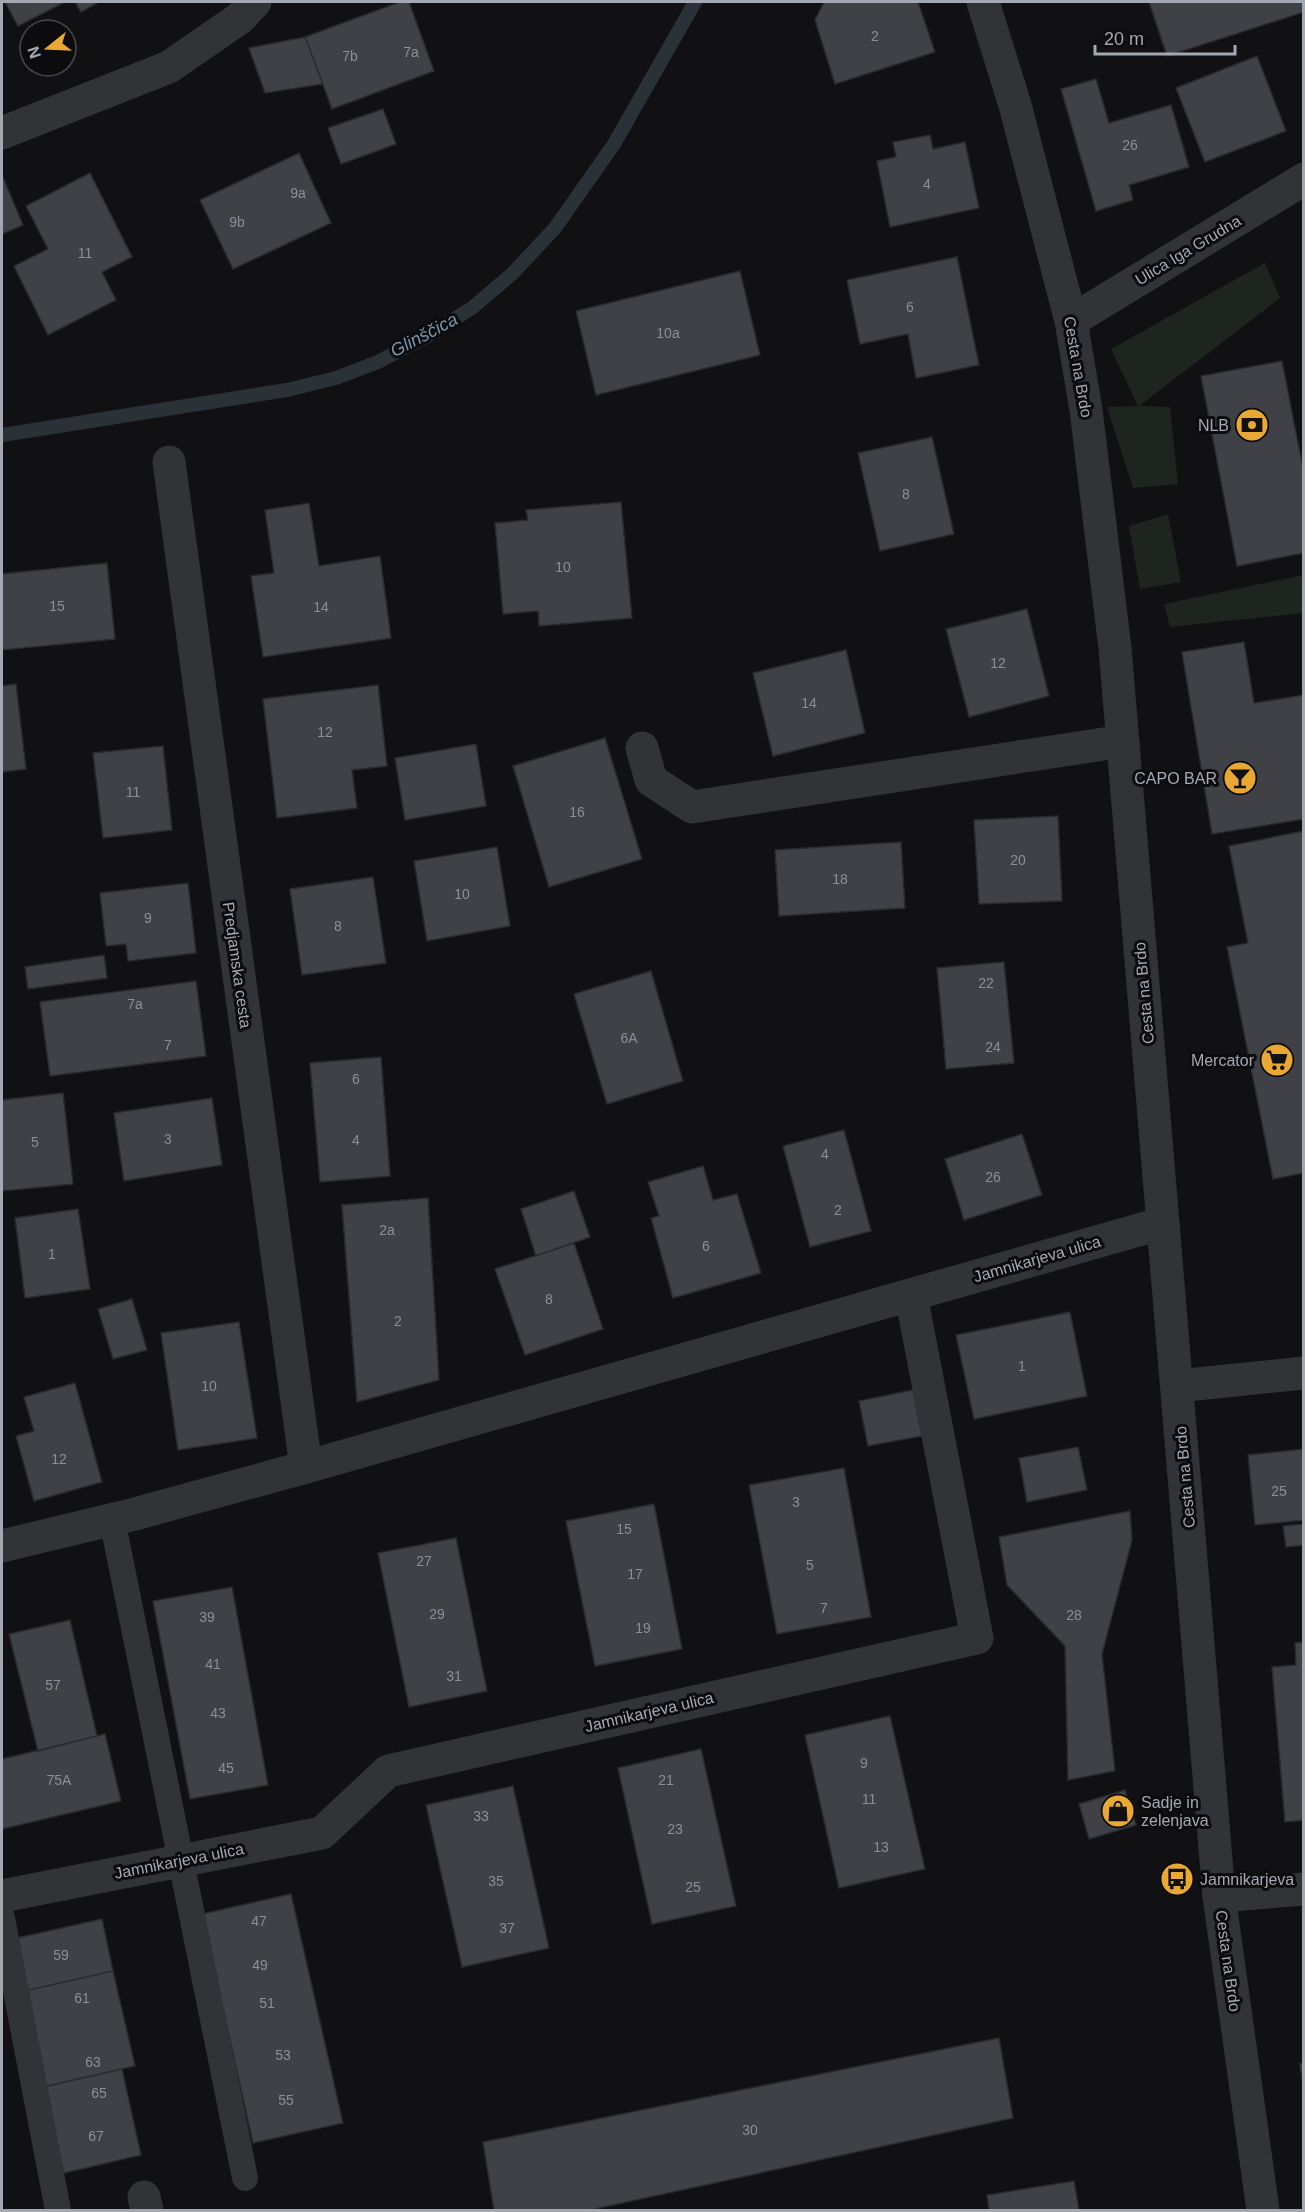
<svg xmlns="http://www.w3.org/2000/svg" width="1305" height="2212" viewBox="0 0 1305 2212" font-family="Arial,sans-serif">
<rect width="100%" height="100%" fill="#111113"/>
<path fill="#1e251e" d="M1265,263L1280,298L1139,406L1170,407L1178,484L1133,488L1107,407L1138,406L1111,349Z
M1168,514L1181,582L1140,589L1129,526Z
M1303,575V613L1170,627L1164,604Z"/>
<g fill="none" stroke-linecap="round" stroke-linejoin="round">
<path stroke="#2a3238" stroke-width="14" d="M2,435L287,390L336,378L378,362L427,336L472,308L513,273L555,228L614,144L695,2"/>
</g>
<path fill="#404146" stroke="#2b2b2f" stroke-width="1.5" d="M5,2H65L18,26Z
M75,2H99L81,12Z
M400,2H409L434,71L332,109L305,37Z
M824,2H918L935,52L835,84L815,20Z
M1149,2H1304V12L1167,56Z
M305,37L323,84L265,93L249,48Z
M1257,56L1286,131L1205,162L1176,88Z
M1096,79L1109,123L1171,105L1189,167L1129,185L1133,200L1096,211L1061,89Z
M383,109L396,144L341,164L328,128Z
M930,135L933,149L965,142L979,208L890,227L877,161L896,157L893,142Z
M299,153L331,223L233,269L200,200Z
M90,173L132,257L102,272L116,300L48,335L14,266L48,249L26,206Z
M2,175L23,225L2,234Z
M957,257L979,365L916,378L908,334L860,344L847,280Z
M740,271L760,355L596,395L576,311Z
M1282,361L1304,474V553L1237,566L1201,376Z
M932,437L954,534L880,551L858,453Z
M621,502L632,618L539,626L538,611L503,614L495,523L528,520L526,510Z
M309,503L319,566L380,556L391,638L263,657L251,576L274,573L265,510Z
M107,563L115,639L2,650V574Z
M1027,609L1049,696L969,717L946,629Z
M1244,642L1254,703L1304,695V819L1212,834L1182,652Z
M846,650L865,733L773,756L753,673Z
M16,684L26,769L2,772V686Z
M378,685L387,766L352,770L357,808L277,818L263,699Z
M605,738L642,859L549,887L513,766Z
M476,744L486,806L405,820L395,758Z
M163,746L172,830L103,838L93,753Z
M1058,816L1062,901L979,904L974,820Z
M1304,831V1173L1273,1179L1227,947L1248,943L1229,846Z
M901,842L905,908L779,916L775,850Z
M497,847L510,926L427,941L414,861Z
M373,877L386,963L302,975L290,889Z
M188,883L196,953L128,961L126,944L106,946L100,893Z
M104,955L107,978L28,989L25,967Z
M1004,962L1014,1063L946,1069L937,968Z
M651,971L683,1081L607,1104L574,994Z
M196,981L206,1056L50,1076L40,1002Z
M381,1057L390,1176L320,1182L310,1063Z
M63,1093L73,1184L2,1191V1100Z
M212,1098L222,1165L124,1181L114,1113Z
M844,1130L871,1231L810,1247L783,1146Z
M1022,1134L1042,1195L964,1220L945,1159Z
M703,1166L713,1200L737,1194L761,1273L673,1298L651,1218L659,1216L648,1182Z
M574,1191L590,1237L536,1256L521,1209Z
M428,1198L439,1380L357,1402L342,1205Z
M78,1209L90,1289L25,1298L15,1218Z
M574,1243L603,1329L525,1355L495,1269Z
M132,1299L147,1350L113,1359L98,1309Z
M1070,1312L1087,1396L974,1419L956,1335Z
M239,1322L257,1438L178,1450L161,1333Z
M75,1383L102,1482L34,1501L16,1436L34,1431L24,1397Z
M913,1390L922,1436L868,1446L859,1401Z
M1078,1447L1087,1490L1027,1502L1019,1458Z
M1304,1449V1520L1255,1525L1248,1455Z
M844,1468L871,1617L777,1634L749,1485Z
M654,1504L682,1649L595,1666L566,1521Z
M1130,1511L1132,1540L1102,1654L1115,1771L1068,1780L1065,1646L1007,1585L999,1537Z
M1304,1524V1545L1286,1547L1283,1526Z
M456,1538L487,1691L409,1707L378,1553Z
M232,1587L268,1785L190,1799L153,1601Z
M70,1620L97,1736L38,1751L9,1634Z
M1304,1642V1820L1285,1822L1272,1667L1296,1665L1295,1643Z
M890,1716L925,1869L839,1888L805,1735Z
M105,1734L121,1801L2,1829V1759Z
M701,1749L736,1906L652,1924L618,1768Z
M513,1786L549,1948L462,1967L426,1805Z
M1125,1790L1136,1825L1089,1839L1079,1804Z
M291,1894L343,2123L253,2143L202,1914Z
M102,1919L113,1971L20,1992L8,1940Z
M113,1971L135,2066L38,2088L20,1992Z
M999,2038L1013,2118L590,2210H494L483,2142Z
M1304,2063V2092L1300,2064Z
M122,2069L141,2155L64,2173L44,2087Z
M1074,2181L1079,2210H989L987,2195Z"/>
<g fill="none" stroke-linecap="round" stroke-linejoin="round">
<path stroke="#323337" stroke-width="26" d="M112,1519L245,2178
M2,1918L58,2210"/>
<path stroke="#323337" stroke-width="33" d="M2,133L169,67L240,18L255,2
M1071,321L1304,179
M169,462L306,1467
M642,748L651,780L692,807L1123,741
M1177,1386L1304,1373
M2,1546L135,1514L306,1467L1163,1223
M2,1896L322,1833L388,1771L977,1638L911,1295
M1219,1896L1304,1889
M144,2197L147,2210"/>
<path stroke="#323337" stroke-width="33" d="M983,2L1015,105L1071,321L1086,410L1115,648L1219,1896L1263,2210"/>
</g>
<defs>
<g id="bank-disc" transform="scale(1.725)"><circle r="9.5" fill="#e9a833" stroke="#0c0c0e"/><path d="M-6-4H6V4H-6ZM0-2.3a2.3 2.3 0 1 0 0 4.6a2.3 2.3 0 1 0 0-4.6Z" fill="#111"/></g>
<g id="bar-disc" transform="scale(1.725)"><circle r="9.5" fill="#e9a833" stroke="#0c0c0e"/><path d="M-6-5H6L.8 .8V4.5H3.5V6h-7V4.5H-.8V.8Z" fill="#111"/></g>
<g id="supermarket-disc" transform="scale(1.725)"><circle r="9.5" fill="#e9a833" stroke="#0c0c0e"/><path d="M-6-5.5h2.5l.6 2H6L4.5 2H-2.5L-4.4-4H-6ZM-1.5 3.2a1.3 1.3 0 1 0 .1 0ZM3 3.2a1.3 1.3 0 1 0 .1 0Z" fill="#111"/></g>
<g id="shop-disc" transform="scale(1.725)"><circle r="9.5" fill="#e9a833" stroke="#0c0c0e"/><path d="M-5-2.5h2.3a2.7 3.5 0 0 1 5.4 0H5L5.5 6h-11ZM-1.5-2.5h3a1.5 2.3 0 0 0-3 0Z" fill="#111"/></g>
<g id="bus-disc" transform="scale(1.725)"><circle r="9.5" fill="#e9a833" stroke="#0c0c0e"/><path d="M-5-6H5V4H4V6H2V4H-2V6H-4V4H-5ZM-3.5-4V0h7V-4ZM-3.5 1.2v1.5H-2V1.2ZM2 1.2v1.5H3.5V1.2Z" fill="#111"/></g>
</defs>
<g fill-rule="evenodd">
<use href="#bank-disc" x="1252" y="425"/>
<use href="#bar-disc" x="1240" y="778"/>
<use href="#supermarket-disc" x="1277" y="1060"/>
<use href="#shop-disc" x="1118" y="1811"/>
<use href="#bus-disc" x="1177" y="1879"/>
</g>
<g text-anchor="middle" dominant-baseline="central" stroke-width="6" stroke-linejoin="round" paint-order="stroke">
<g font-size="14" fill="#8a8e98">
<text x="875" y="36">2</text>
<text x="411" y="52">7a</text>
<text x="350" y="56">7b</text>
<text x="1130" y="145">26</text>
<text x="927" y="184">4</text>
<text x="298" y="193">9a</text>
<text x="237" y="222">9b</text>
<text x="85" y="253">11</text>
<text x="910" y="307">6</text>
<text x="668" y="333">10a</text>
<text x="906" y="494">8</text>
<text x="563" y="567">10</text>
<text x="57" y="606">15</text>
<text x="321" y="607">14</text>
<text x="998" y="663">12</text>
<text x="809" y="703">14</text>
<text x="325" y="732">12</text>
<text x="133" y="792">11</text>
<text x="577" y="812">16</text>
<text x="1018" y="860">20</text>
<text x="840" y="879">18</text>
<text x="462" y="894">10</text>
<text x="148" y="918">9</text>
<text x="338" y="926">8</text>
<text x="986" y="983">22</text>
<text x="135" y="1004">7a</text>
<text x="629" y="1038">6A</text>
<text x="168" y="1045">7</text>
<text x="993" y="1047">24</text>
<text x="356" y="1079">6</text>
<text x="168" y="1139">3</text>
<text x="356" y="1140">4</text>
<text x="35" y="1142">5</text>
<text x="825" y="1154">4</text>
<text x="993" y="1177">26</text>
<text x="838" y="1210">2</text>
<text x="387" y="1230">2a</text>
<text x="706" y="1246">6</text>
<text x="52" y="1254">1</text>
<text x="549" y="1299">8</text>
<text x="398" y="1321">2</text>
<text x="1022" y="1366">1</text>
<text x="209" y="1386">10</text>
<text x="59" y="1459">12</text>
<text x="1279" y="1491">25</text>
<text x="796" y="1502">3</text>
<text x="624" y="1529">15</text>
<text x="424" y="1561">27</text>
<text x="810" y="1565">5</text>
<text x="635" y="1574">17</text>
<text x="824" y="1608">7</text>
<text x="437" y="1614">29</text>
<text x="1074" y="1615">28</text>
<text x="207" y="1617">39</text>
<text x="643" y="1628">19</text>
<text x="213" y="1664">41</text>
<text x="454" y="1676">31</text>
<text x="53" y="1685">57</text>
<text x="218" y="1713">43</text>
<text x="864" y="1763">9</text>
<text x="226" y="1768">45</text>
<text x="59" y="1780">75A</text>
<text x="666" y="1780">21</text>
<text x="869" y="1799">11</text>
<text x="481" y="1816">33</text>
<text x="675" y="1829">23</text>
<text x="881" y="1847">13</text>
<text x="496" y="1881">35</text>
<text x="693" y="1887">25</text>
<text x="259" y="1921">47</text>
<text x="507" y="1928">37</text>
<text x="61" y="1955">59</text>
<text x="260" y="1965">49</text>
<text x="82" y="1998">61</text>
<text x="267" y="2003">51</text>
<text x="283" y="2055">53</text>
<text x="93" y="2062">63</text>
<text x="99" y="2093">65</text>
<text x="286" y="2100">55</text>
<text x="750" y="2130">30</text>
<text x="96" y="2136">67</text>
</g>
<g font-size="16" fill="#a3a8b3" stroke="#0c0c0e">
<text transform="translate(1188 250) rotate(-31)">Ulica Iga Grudna</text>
<text transform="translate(1078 367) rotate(80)">Cesta na Brdo</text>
<text transform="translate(237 965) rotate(82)">Predjamska cesta</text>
<text transform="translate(1144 993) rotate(-95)">Cesta na Brdo</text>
<text transform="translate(1037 1259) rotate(-16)">Jamnikarjeva ulica</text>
<text transform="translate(1185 1477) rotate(-95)">Cesta na Brdo</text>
<text transform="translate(649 1712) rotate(-13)">Jamnikarjeva ulica</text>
<text transform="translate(179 1861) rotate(-11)">Jamnikarjeva ulica</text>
<text transform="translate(1228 1961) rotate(82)">Cesta na Brdo</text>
</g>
<g font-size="16" fill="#a3a8b3" stroke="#0c0c0e" text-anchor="end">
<text x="1229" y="425">NLB</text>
<text x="1217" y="778">CAPO BAR</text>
<text x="1254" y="1060">Mercator</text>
<text x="1141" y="1802" text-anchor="start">Sadje in<tspan x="1141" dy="18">zelenjava</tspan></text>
<text x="1200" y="1879" text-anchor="start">Jamnikarjeva</text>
</g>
<g font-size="18" font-style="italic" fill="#7b97ad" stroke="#0c0c0e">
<text transform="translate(424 335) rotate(-28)">Glinščica</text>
</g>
</g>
<rect width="1305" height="2212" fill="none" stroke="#a3a8b3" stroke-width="6"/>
<g transform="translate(48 48) rotate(252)"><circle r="28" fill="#0c0c0e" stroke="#484a50" stroke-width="1.5"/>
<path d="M0-4.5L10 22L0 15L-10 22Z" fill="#e9a833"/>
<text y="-9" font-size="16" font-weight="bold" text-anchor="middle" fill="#a3a8b3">N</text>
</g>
<path d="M1095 45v9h140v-9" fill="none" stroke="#a3a8b3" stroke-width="3"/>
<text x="1104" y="45" font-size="18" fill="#a3a8b3" stroke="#0c0c0e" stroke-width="4.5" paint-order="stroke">20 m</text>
</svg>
